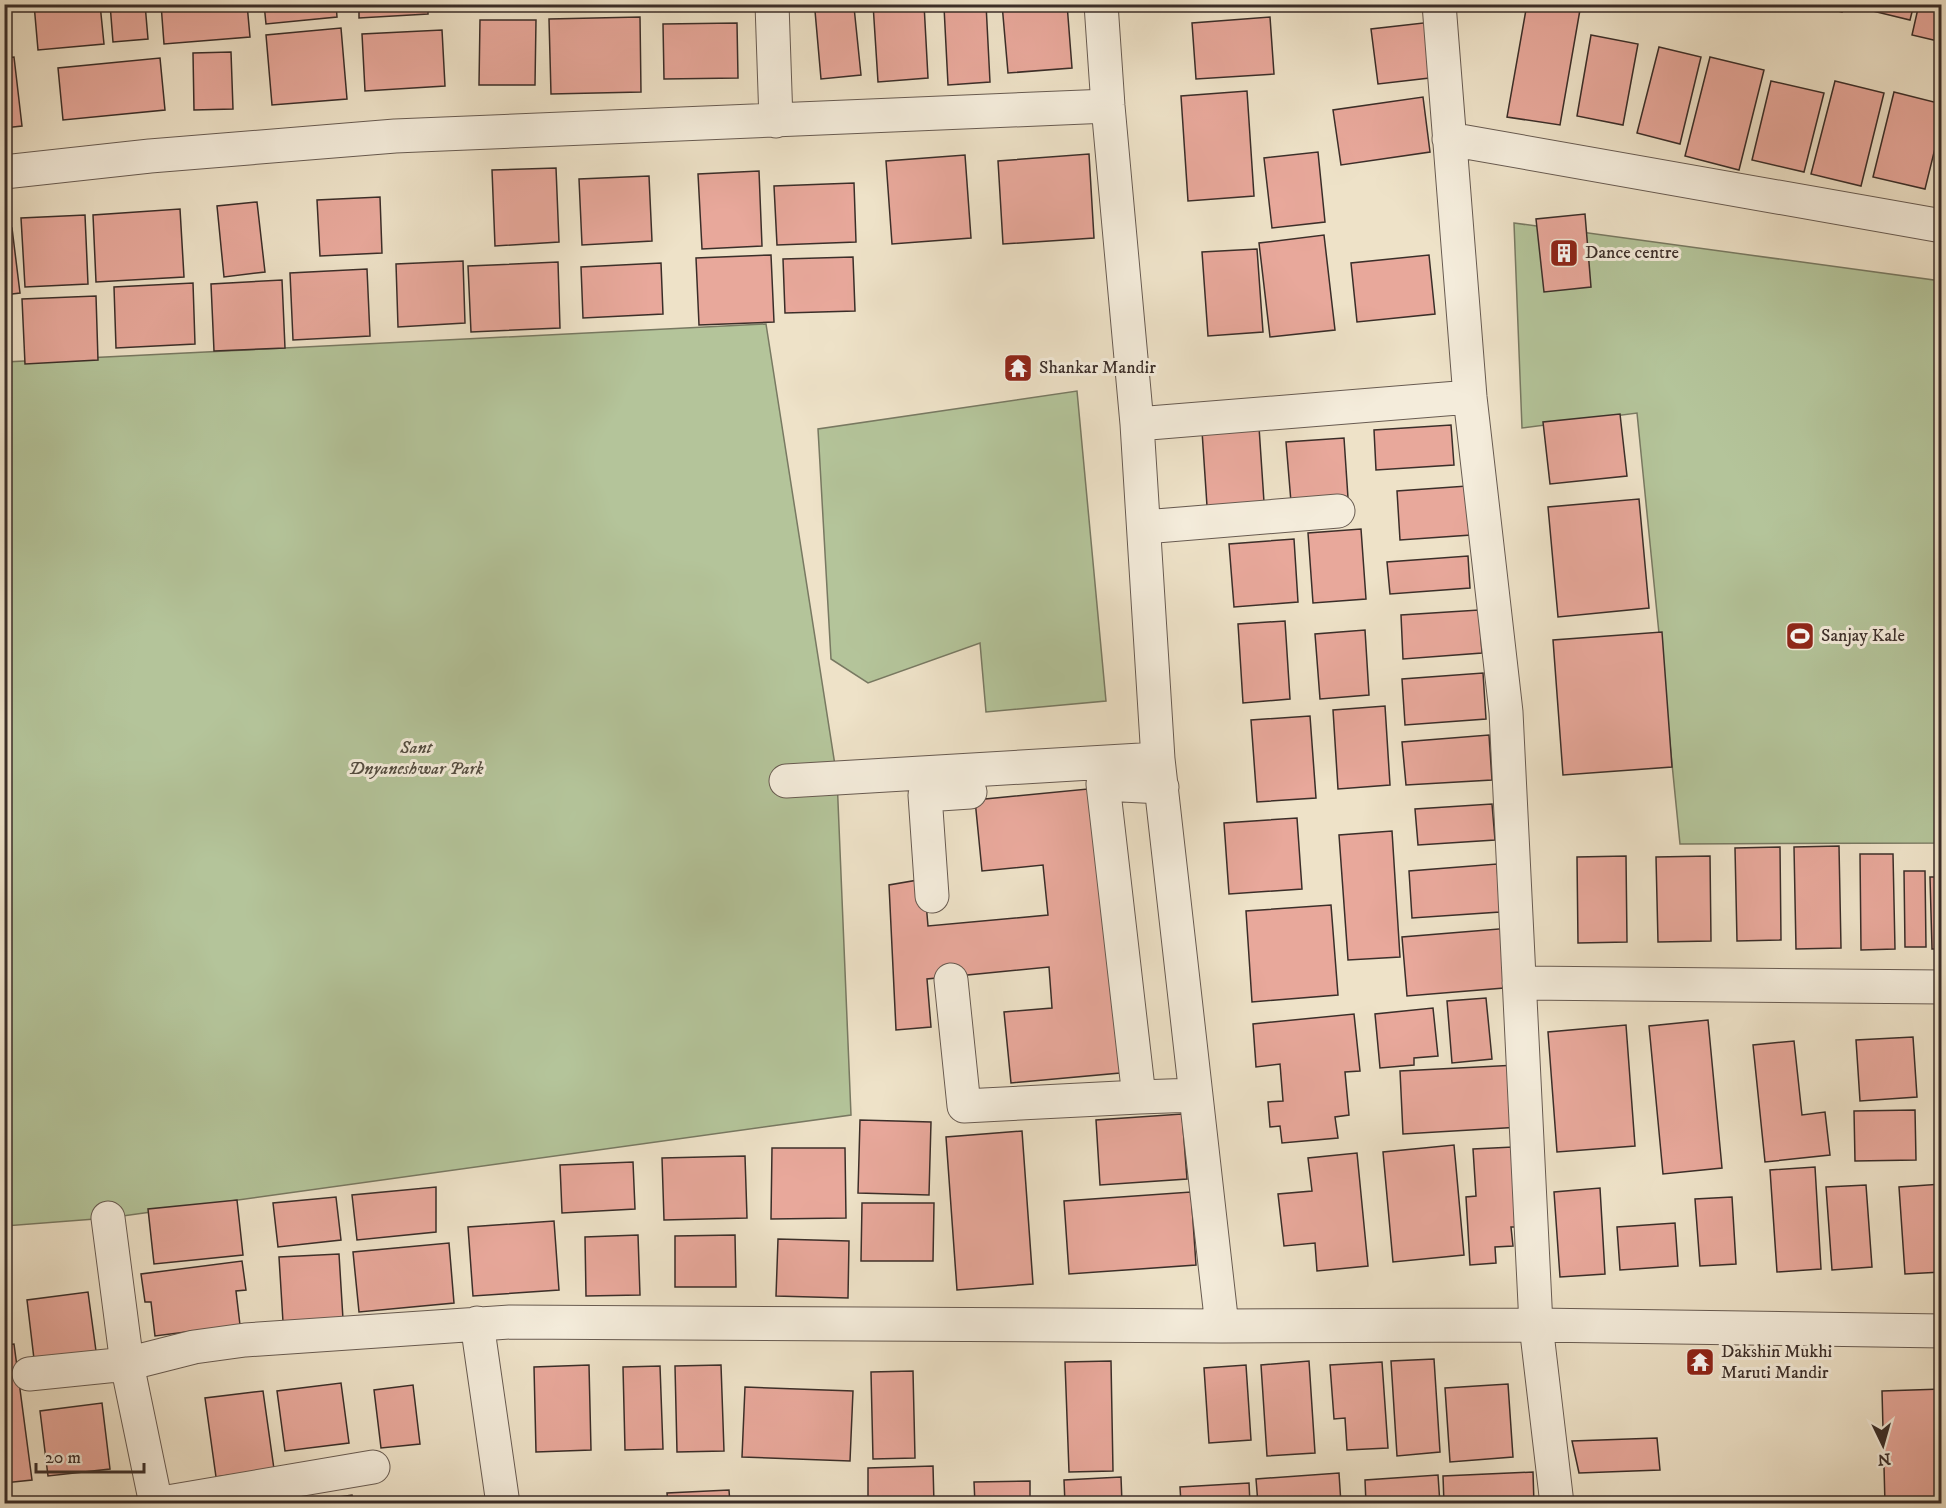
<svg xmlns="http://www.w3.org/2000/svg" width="1946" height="1508" viewBox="0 0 1946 1508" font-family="'IM FELL DW Pica',serif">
<rect width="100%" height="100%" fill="#eee2c8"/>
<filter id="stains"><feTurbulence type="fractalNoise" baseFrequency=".00333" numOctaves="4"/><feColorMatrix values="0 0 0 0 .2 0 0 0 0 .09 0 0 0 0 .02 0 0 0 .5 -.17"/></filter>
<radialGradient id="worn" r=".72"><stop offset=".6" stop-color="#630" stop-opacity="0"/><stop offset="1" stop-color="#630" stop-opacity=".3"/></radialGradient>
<path fill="#b4c49a" stroke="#787962" stroke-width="1.5" d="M1514,223L1941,281V843L1680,844L1637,413L1522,428Z
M766,324L837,778L851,1115L108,1218L5,1226V362Z
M1077,391L1106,701L986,712L980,643L868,683L831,659L818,429Z"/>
<path fill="#e8a89b" stroke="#3b2e29" stroke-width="1.5" d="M4,4L9,47L4,48Z
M34,4H100L104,44L38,50Z
M110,4H145L148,39L113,42Z
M161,4H247L250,37L164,44Z
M264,4H336L337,17L266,24Z
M359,4H428V14L359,18Z
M493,4H539L493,9Z
M873,4H924L928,78L878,82Z
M986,4L990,82L948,85L944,7Z
M1002,4H1067L1072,68L1008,73Z
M1174,4H1260L1175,11Z
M1329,4H1371L1330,9Z
M1527,4H1581L1560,125L1507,117Z
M1812,4H1843L1842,12Z
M1856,4H1914L1910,20L1856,7Z
M1919,4H1942V42L1912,35Z
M854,7L861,75L821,79L815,11Z
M640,17L641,92L551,94L549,19Z
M1270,17L1274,74L1196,79L1192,23Z
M480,20H536L535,85H479Z
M1432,22L1438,77L1378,84L1371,29Z
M737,23L738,78L664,79L663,24Z
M341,28L347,99L272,105L266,35Z
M442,30L445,86L365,91L362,34Z
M1591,35L1638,44L1623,125L1577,116Z
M1659,47L1701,57L1680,144L1637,133Z
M231,52L233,109L194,110L193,53Z
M14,57L22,126L4,128V58Z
M1710,57L1764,70L1739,170L1685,156Z
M160,58L165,110L63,120L58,68Z
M1771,81L1824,93L1804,172L1752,160Z
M1835,81L1884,93L1861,186L1811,174Z
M1247,91L1254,196L1188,201L1181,96Z
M1894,92L1942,104V120L1925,189L1873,177Z
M1423,97L1430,152L1341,165L1333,110Z
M1318,152L1325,222L1272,228L1264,158Z
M1089,154L1094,238L1003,244L998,161Z
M965,155L971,238L892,244L886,161Z
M1942,165V189L1936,188Z
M556,168L559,242L495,246L492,170Z
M759,171L762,246L702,249L698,174Z
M649,176L652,241L582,245L579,179Z
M854,183L856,242L777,245L774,186Z
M380,197L382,253L320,256L317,200Z
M257,202L265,272L224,277L217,206Z
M180,209L184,277L96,282L93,215Z
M1585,214L1591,287L1544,292L1536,219Z
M85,215L88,284L25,287L21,218Z
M12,228L20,293L4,295V229Z
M1324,235L1335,330L1270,337L1259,243Z
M1257,249L1263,332L1208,336L1202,252Z
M771,255L774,322L699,325L696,258Z
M1429,255L1435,314L1357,322L1351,263Z
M853,257L855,311L785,313L783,259Z
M463,261L465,323L398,327L396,264Z
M558,262L560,328L471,332L468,266Z
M661,263L663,314L583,318L581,267Z
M367,269L370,336L293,340L290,273Z
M282,280L285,348L214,351L211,284Z
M193,283L195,344L116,348L114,287Z
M96,296L98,360L25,364L22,299Z
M1620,414L1627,476L1550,484L1543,422Z
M1451,425L1454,465L1376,470L1374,430Z
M1259,427L1264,502L1207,506L1202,431Z
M1344,438L1348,498L1291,502L1286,442Z
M1467,486L1471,535L1400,540L1397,491Z
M1639,499L1649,608L1558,617L1548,507Z
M1361,529L1366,599L1313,603L1308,533Z
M1294,539L1298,602L1234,607L1229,544Z
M1468,556L1470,588L1390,594L1387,562Z
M1479,610L1482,653L1403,659L1401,615Z
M1285,621L1290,699L1243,703L1238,624Z
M1365,630L1369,695L1320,699L1315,634Z
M1662,632L1672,767L1563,775L1553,640Z
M1483,673L1486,719L1405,725L1402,679Z
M1385,706L1390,785L1338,789L1333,710Z
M1310,716L1316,798L1257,802L1251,720Z
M1489,735L1492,780L1406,785L1402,742Z
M1098,788L1120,1073L1011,1083L1004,1012L1052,1008L1049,967L927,979L931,1027L896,1030L889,885L924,879L928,926L1048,915L1043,865L982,871L975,800Z
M1492,804L1495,840L1418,845L1415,809Z
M1297,818L1302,889L1229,894L1224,823Z
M1392,831L1400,957L1348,960L1339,835Z
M1839,846L1841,948L1796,949L1794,847Z
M1780,847L1781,940L1737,941L1735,848Z
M1860,854H1893L1895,949L1861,950Z
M1626,856L1627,942L1578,943L1577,857Z
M1710,856L1711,941L1658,942L1656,857Z
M1497,864L1500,912L1412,918L1409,871Z
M1904,871H1925L1926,947H1905Z
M1930,877H1942V949H1932Z
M1331,905L1338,995L1252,1002L1246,911Z
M1511,928L1516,987L1407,996L1402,937Z
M1486,998L1492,1059L1452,1063L1447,1001Z
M1433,1008L1438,1056L1414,1058V1065L1380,1068L1375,1014Z
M1354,1014L1360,1071L1345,1072L1349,1115L1335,1117L1338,1138L1282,1143L1280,1126L1270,1127L1268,1102L1283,1101L1280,1064L1256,1067L1253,1024Z
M1708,1020L1722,1168L1663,1174L1649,1026Z
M1626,1025L1635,1146L1557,1152L1548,1032Z
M1913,1037L1917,1097L1860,1101L1856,1040Z
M1794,1041L1802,1115L1825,1112L1830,1155L1765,1162L1753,1045Z
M1517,1065L1521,1127L1403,1134L1400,1071Z
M1915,1110L1916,1160L1855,1161L1854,1111Z
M1182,1114L1187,1179L1100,1185L1096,1120Z
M860,1120L931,1122L929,1195L858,1193Z
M1022,1131L1033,1284L957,1290L946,1137Z
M1454,1145L1464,1255L1393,1262L1383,1152Z
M1513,1147L1518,1227H1511L1513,1246L1495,1247L1496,1263L1470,1265L1466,1197L1476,1196L1473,1149Z
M772,1148H845L846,1218L771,1219Z
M1357,1153L1368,1266L1317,1271L1315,1243L1284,1246L1278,1194L1312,1191L1308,1158Z
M745,1156L747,1218L664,1220L662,1158Z
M633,1162L635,1209L562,1213L560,1165Z
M1815,1167L1821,1269L1777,1272L1770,1170Z
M1942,1184V1272L1905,1274L1899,1187Z
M1866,1185L1872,1267L1832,1270L1826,1187Z
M436,1187V1232L357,1240L352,1195Z
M1600,1188L1605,1274L1560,1277L1554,1192Z
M1191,1192L1196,1265L1069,1274L1064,1201Z
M336,1197L341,1240L278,1247L273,1203Z
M1732,1197L1736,1264L1700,1266L1695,1199Z
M237,1200L243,1255L154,1264L148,1209Z
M862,1203H934L933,1261H861Z
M554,1221L559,1290L473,1296L468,1227Z
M1675,1223L1678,1266L1620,1270L1617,1227Z
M638,1235L640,1295L586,1296L585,1237Z
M735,1235L736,1287H675V1236Z
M778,1239L849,1241L848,1298L776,1296Z
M449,1243L454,1303L359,1312L353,1252Z
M339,1254L343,1319L283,1322L279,1257Z
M242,1261L246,1290L236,1291L240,1325L155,1336L151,1302H145L141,1274Z
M88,1292L96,1351L34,1359L27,1300Z
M14,1344L32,1480L4,1483V1345Z
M1434,1359L1440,1452L1397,1456L1391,1361Z
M1111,1361L1113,1471L1069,1472L1065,1362Z
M1309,1361L1315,1453L1267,1456L1261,1365Z
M1382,1362L1388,1448L1347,1450L1345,1418L1334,1419L1330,1365Z
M589,1365L591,1450L536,1452L534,1367Z
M721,1365L724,1451L677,1452L675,1366Z
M1246,1365L1251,1440L1209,1443L1204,1368Z
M660,1366L663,1449L625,1450L623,1367Z
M913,1371L915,1458L873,1459L871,1372Z
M341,1383L349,1443L285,1451L277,1391Z
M1508,1384L1513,1457L1450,1462L1445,1388Z
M413,1385L420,1444L381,1448L374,1390Z
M745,1387L853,1391L850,1461L742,1457Z
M1942,1389V1504H1885L1882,1391Z
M263,1391L274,1469L216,1477L205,1398Z
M102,1403L110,1469L48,1476L40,1411Z
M1657,1438L1660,1470L1579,1473L1572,1441Z
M933,1466L934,1504H868V1468Z
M1533,1472L1534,1504H1444L1443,1476Z
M1339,1473L1341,1504H1258L1256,1479Z
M1438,1475L1440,1504H1366L1365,1480Z
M1121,1477L1122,1503L1132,1504H1065L1064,1480Z
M1030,1481V1504H975L974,1482Z
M1249,1483L1250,1504H1181L1180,1487Z
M729,1490L730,1504H668L667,1493Z
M352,1495L354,1504H304V1502Z
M137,1500V1504H107Z"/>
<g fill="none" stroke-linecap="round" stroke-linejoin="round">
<g stroke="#685b51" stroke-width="35">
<path id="minor" d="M772,4L776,121
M1101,4L1108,106L1137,424L1158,759L1222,1326
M1439,4L1470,397L1506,712L1536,1325L1557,1504
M1449,139L1942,226
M4,172L150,156L395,136L1108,106
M1137,424L1470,397
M1144,527L1338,511
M786,781L1158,759
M932,896L925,795L970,792
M951,980L964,1106L1139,1097L1103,784L1162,787
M1519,983L1942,987
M1139,1097L1196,1095
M108,1218L127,1364L156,1504L373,1467
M477,1323L503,1504
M29,1374L127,1364L194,1347L245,1340L510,1322L1222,1326L1536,1325L1942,1331"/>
</g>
<use href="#minor" stroke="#f4ecdb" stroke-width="33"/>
</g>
<defs>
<g id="building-square" transform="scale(1.5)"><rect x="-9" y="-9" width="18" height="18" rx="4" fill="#8f2418" stroke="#f4ecdb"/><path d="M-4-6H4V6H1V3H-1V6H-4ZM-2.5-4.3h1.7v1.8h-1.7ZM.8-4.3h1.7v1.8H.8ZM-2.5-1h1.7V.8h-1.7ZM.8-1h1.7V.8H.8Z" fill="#fff"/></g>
<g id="temple-square" transform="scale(1.5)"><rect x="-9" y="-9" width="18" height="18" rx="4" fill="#8f2418" stroke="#f4ecdb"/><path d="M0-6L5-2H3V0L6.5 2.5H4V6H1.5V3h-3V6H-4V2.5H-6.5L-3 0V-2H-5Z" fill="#fff"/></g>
<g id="stadium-square" transform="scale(1.5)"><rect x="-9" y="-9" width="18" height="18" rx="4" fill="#8f2418" stroke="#f4ecdb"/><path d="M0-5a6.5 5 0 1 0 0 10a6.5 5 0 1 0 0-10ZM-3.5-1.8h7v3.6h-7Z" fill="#fff"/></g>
</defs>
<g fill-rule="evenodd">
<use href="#building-square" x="1564" y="253"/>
<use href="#temple-square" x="1018" y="368"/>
<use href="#stadium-square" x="1800" y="636"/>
<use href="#temple-square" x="1700" y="1362"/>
</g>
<g text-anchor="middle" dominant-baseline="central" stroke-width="6" stroke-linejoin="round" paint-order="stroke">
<g font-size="18" fill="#3b2e29" stroke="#f4ecdb" text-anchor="start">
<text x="1585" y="253">Dance centre</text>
<text x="1039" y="368">Shankar Mandir</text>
<text x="1821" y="636">Sanjay Kale</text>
<text x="1721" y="1352">Dakshin Mukhi<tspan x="1721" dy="21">Maruti Mandir</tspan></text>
</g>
<g font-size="18" font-style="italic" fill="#534c40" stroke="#f4ecdb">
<text x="416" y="748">Sant<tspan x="416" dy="21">Dnyaneshwar Park</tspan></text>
</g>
</g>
<rect width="1946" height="1508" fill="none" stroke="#eee2c8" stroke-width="24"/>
<rect x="6" y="6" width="1934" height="1496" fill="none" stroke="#3b2e29" stroke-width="3"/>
<rect x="12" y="12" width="1922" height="1484" fill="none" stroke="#3b2e29" stroke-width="1.5"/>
<g transform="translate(1883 1445) rotate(175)" stroke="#f4ecdb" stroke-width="4.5" paint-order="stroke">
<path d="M0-4.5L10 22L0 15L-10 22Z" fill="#3b2e29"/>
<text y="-9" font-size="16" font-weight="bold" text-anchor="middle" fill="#3b2e29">N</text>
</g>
<path d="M36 1463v9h108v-9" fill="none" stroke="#3b2e29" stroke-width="3"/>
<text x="45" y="1463" font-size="18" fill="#3b2e29" stroke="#f4ecdb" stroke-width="4.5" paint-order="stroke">20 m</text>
<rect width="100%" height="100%" filter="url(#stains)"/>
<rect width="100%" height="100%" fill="url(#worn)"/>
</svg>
